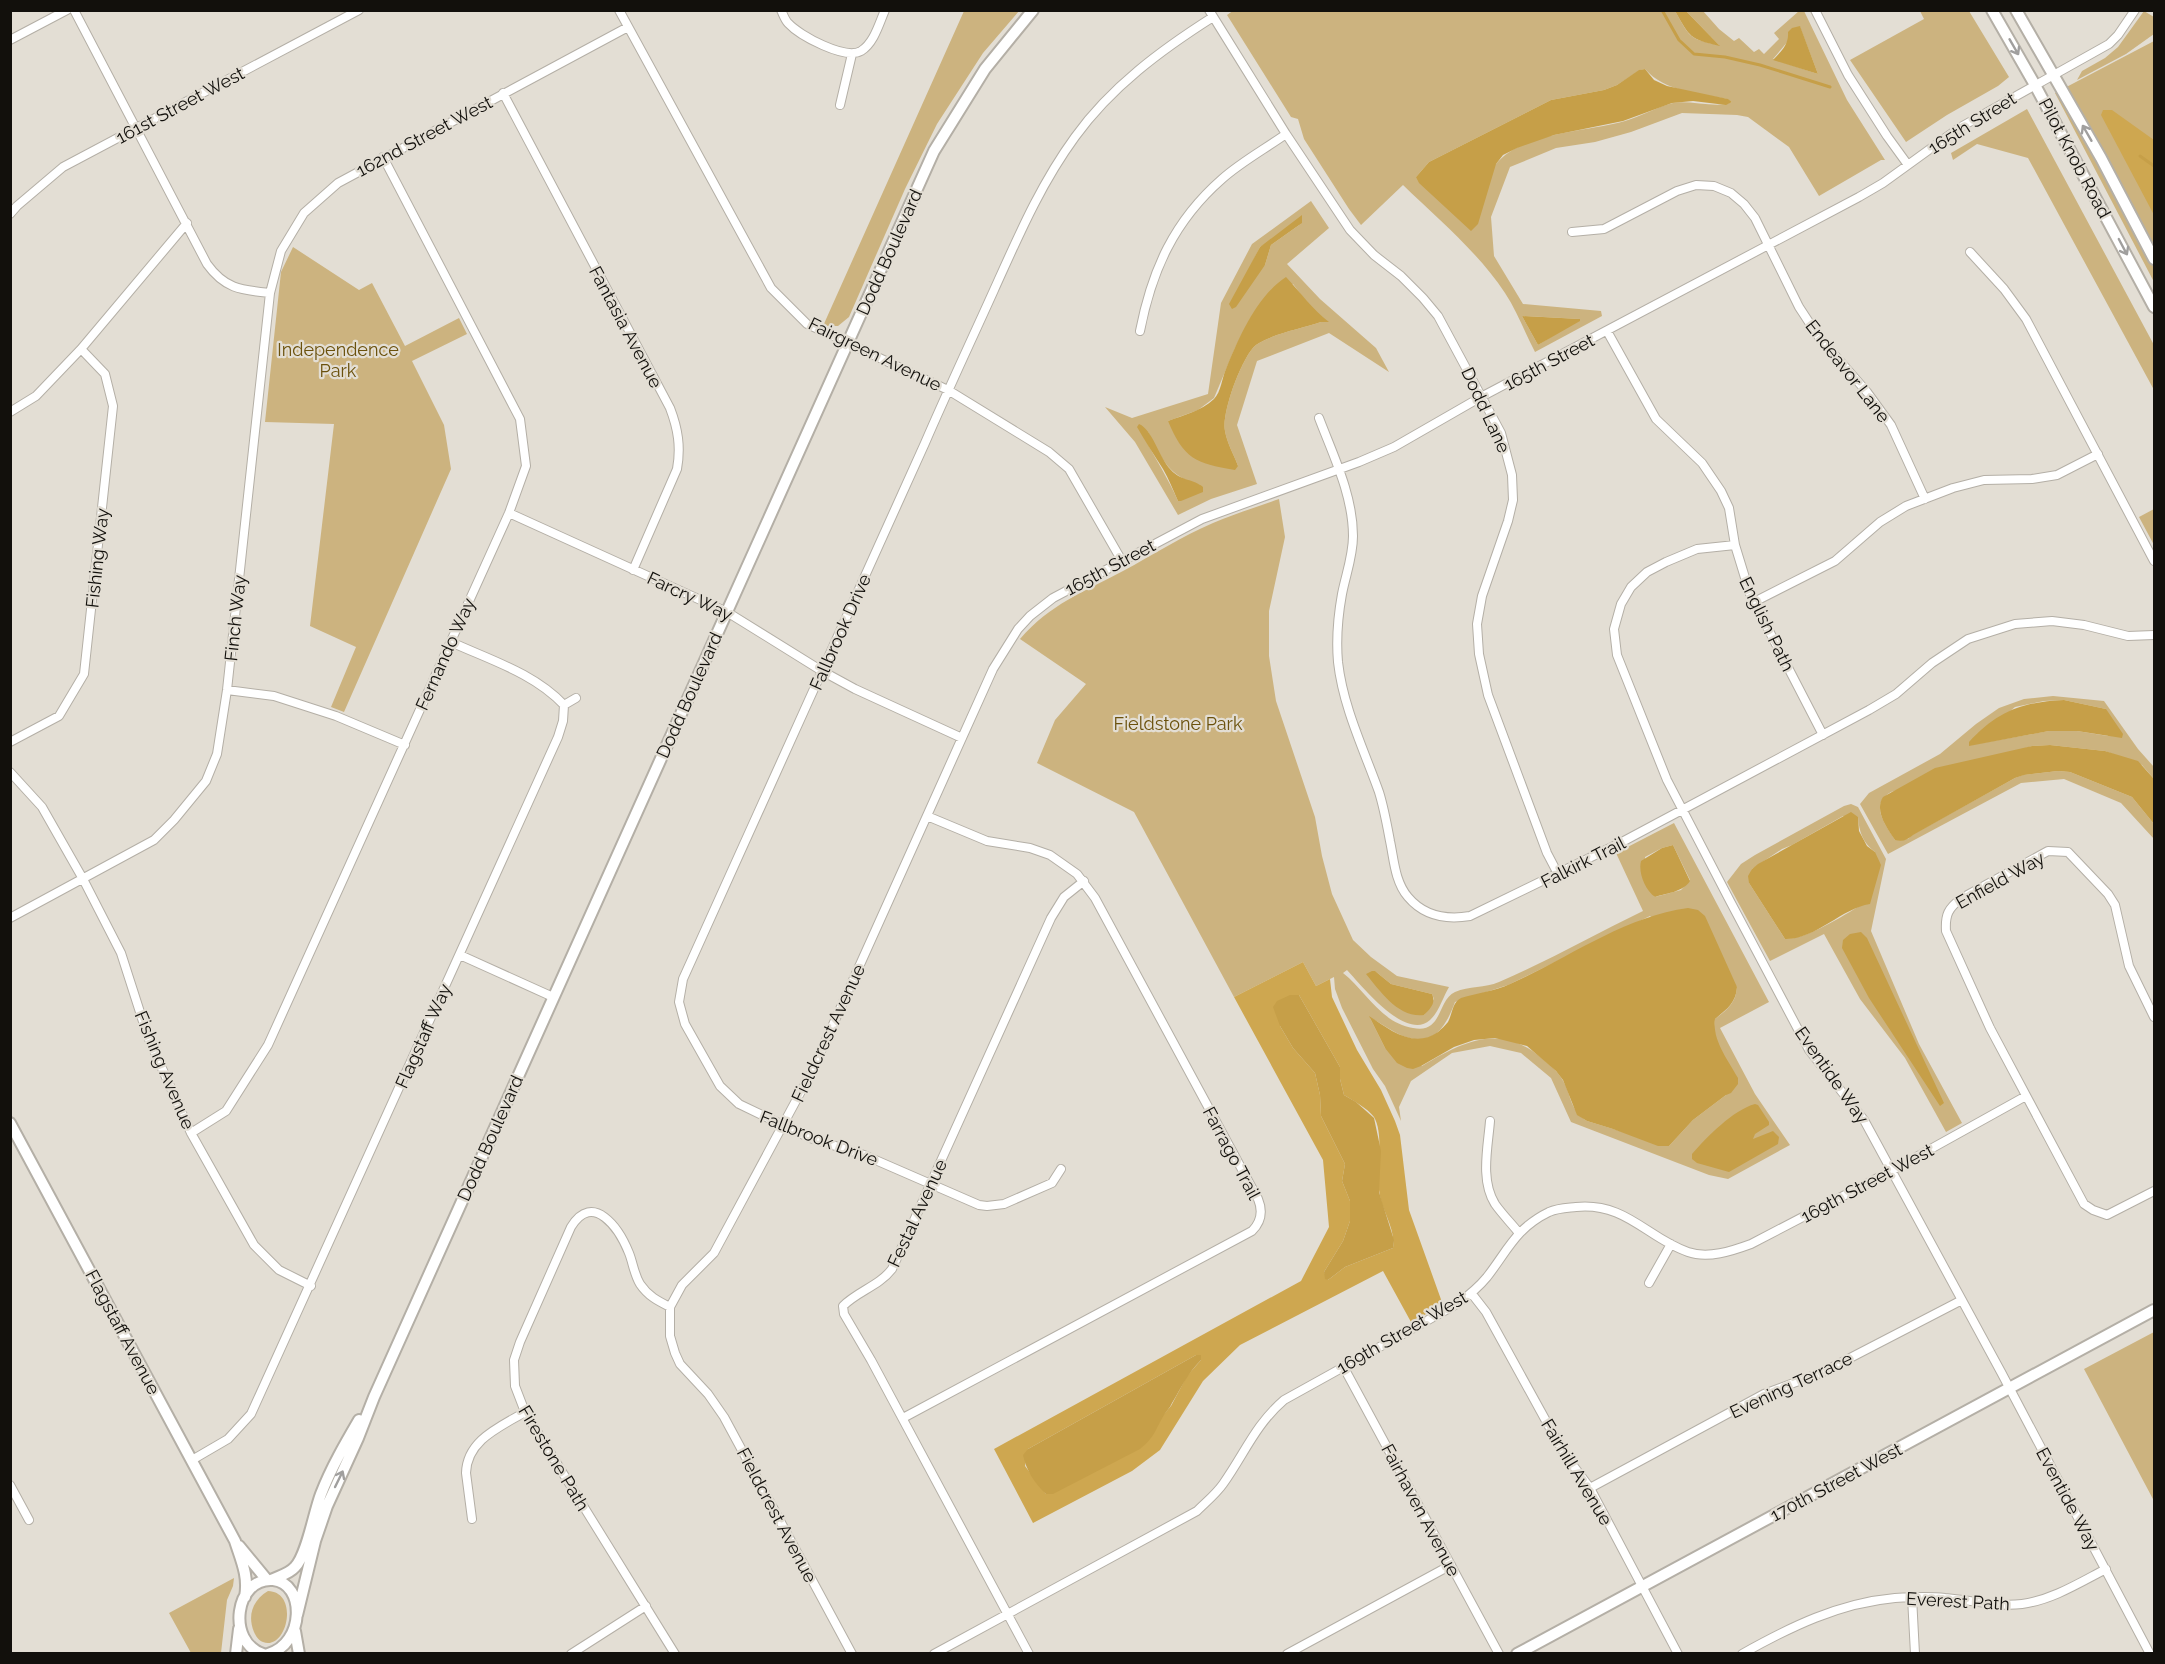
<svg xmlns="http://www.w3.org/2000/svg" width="2165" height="1664" viewBox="0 0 2165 1664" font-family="Raleway,sans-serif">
<rect width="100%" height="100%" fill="#e3ded4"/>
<path fill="#ccb37f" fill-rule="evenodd" d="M1234,10C1246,11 1278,14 1287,10L1675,11C1690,37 1688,39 1719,45L1686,11H1703L1719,29L1734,41L1739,38L1754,52L1759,49L1764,54L1779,39L1774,33L1799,11H1804L1847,100L1885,160H1881L1819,196L1789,147L1748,117L1737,115L1682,113L1631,132L1595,142L1556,148L1510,167L1491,217L1494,256L1523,304L1601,311L1602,316L1535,352C1525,333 1517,311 1505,293C1478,252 1438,219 1403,185L1361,225L1349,209L1304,139L1298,119L1291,117L1227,15ZM1800,27L1818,74L1773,59ZM1645,69C1665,92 1699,93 1727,99L1732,102C1719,109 1690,100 1673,103C1657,107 1641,116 1625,121C1587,132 1522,132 1496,164L1416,177L1429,162L1551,100L1604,90L1617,85L1640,70ZM1522,316H1525L1580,319L1538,345Z
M964,11H1019L983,53L937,124L905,189L849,317L838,326H823Z
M1920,11H1969L2009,77L1998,86L1947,115L1906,142L1850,60L1924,19Z
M2144,11L2154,17V34L2126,54L2077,80L2082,71L2105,58L2118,47Z
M2154,41V282L2055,93Z
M2027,109L2154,345V390L2028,158L1977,144L1953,160L1951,153Z
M1311,201L1329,228L1287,264L1320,299L1376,348L1389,372L1329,333L1257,361L1237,425L1257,484L1211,499L1178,515L1135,442L1105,407L1132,418L1208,394L1221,303L1252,244ZM1302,223L1271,245L1265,265L1245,277L1260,247ZM1293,284L1311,308L1328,322H1321C1303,328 1269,335 1256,345C1242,356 1221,414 1225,431C1227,443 1234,455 1238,466L1168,421L1198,410L1214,398L1235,348L1250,319L1273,290ZM1148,432C1162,459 1168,476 1200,485L1178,501C1168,478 1155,458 1144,437Z
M293,247L359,290L372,283L405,346L459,318L467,334L412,361L444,425L451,469L344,712L331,707L356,647L310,626L334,424L265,422L281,272Z
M1279,499L1285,537L1269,611V656L1276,701L1315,817L1322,856L1332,894L1353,940L1371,957L1397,976L1449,987C1443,997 1439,1012 1430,1020C1406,1042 1361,985 1347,970L1343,973C1366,991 1381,1023 1413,1028C1443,1034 1437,1000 1455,992C1469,986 1485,988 1499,982C1548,961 1595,934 1643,911L1616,853L1674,823L1769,1002L1720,1028L1755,1094L1790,1145L1728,1179L1709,1175L1571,1122L1551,1078L1521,1053L1490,1046L1452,1053L1411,1081L1399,1107L1401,1121L1385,1086L1373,1069L1342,1008L1335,989L1334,977L1316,986L1303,962L1234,997L1134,812L1037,763L1055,720L1086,684L1020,639C1050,604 1084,592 1123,571C1153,555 1182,536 1213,523C1234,514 1257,507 1279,499ZM1673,845L1690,880L1681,890L1655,897L1646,885L1645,857L1662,848ZM1650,916L1737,987C1736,1003 1727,1010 1715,1019L1714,1028L1726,1095L1693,1120L1669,1146L1587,1121C1569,1110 1572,1095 1562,1079C1556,1069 1547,1063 1539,1056C1498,1023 1461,1043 1422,1066L1385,1048L1370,1018C1380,1022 1391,1031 1403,1036C1434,1048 1446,1026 1455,1002L1508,985ZM1375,971L1391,984L1432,994L1434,999L1424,1015L1411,1013Z
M2154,509V545L2139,517Z
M2053,696L2104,701L2138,749L2154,767V779L2142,765L2105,751L2050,745L2032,746L1891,792C1869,805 1885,824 1895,840L1908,839L1912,835L2015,778L2023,775L2058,771L2070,772L2132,797L2154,824V839L2121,803L2064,779L2021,783L1888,854L1860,804L1869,793L1940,754L1976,724L1999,708L2024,699ZM2064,700L2106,709L2108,736L2077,731H2049L1970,745L2015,707L2044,701Z
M1851,804L1858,807L1886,859L1871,931L1919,1044L1962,1123L1946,1132L1905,1058L1860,999L1824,934L1770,961L1727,882L1741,864L1755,855L1844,806ZM1843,816L1858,817C1859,832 1863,843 1875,852L1861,905C1843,916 1805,940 1785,939L1749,883L1752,869L1782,849L1792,845Z
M2154,1332V1501L2084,1369Z
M234,1578L233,1586L227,1600L221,1653H191L169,1613Z
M268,1591C300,1592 287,1651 263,1642C258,1640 256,1636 254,1632C247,1615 253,1600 268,1591Z"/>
<path fill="#cea750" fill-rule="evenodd" d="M2103,110H2112L2154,140V215L2101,115Z
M1303,962L1316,986L1330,979L1332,997L1357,1050L1381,1090L1395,1121L1400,1135L1409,1210L1443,1305L1411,1322L1383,1271L1240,1345L1203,1381L1160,1450L1132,1471L1033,1523L994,1449L1301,1281L1329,1227L1323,1160L1234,997ZM1299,995L1340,1067V1079L1344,1095C1354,1101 1367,1108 1374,1117C1384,1133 1377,1172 1379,1190C1381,1210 1396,1228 1393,1248L1345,1267L1328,1280L1324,1272L1343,1241L1350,1221V1201L1342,1181L1345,1164L1321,1116L1320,1095L1315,1073L1293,1048L1280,1026ZM1196,1355L1201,1360L1187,1376L1171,1406L1164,1414L1046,1494L1025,1466L1028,1449Z"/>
<path fill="#c69f48" d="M1675,11H1686L1720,46C1689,39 1690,37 1675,11Z
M1800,26L1818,74L1773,60C1781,51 1789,45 1788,32L1792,28Z
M1645,69L1654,80L1667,86L1728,99L1732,102L1726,105L1693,101L1672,103L1623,121L1554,135L1517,148L1503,155L1496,164L1478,224L1471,231L1419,183L1416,177L1429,162L1551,100L1604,90L1617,85L1639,70Z
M1302,215V223L1271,245L1265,265L1236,307L1232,309L1229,304L1260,247Z
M1286,277C1301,293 1312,309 1329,322H1321C1303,328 1269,335 1256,345C1242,356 1221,414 1225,431C1227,443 1234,455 1238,466L1235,470C1195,463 1184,459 1168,421C1184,415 1201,411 1214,399C1221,392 1222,378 1226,369C1239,337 1257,296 1286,277Z
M1522,316L1580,319V321L1538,345Z
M1139,424C1153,430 1159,458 1171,470C1181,481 1194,479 1203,487V492L1181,501H1178C1173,490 1169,479 1163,469C1154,455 1145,441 1137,427Z
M2064,700L2106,709L2123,734L2122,738L2077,731H2049L1969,746V742C1998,711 2022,702 2064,700Z
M2050,745L2105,751L2138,761L2154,779V824L2132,797L2070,772L2058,771L2024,775L2015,778L1913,835C1907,840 1903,842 1895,840C1887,828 1874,811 1883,797L1935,768L2032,746Z
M1851,812L1858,817L1859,831L1867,846L1875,852L1881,865L1870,904C1842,908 1815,940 1785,939L1749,883L1748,876L1752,869L1758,864Z
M1673,845L1690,881C1683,892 1667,893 1655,897C1645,890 1638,872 1641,861L1662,848Z
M1688,908L1698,910L1705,916L1737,987C1736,1003 1727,1009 1715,1019C1712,1040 1728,1060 1738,1078V1084L1731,1093L1726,1095L1693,1120L1669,1146H1658L1613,1129L1587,1121L1577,1115L1563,1080L1556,1071L1527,1046L1495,1038L1474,1040L1454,1047L1421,1066L1413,1069L1407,1068L1397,1063L1385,1048L1369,1016C1390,1030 1414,1049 1438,1032C1441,1029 1445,1026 1448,1022C1453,1012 1452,1003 1461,998C1477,993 1495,991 1510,984C1569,958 1623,917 1688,908Z
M1861,932L1867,938L1944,1103L1940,1106L1869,998L1842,948L1843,940L1850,934Z
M1372,971H1375L1391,984L1432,994C1436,1003 1431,1008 1424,1015C1398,1018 1381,992 1366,974Z
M1290,995H1299L1340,1067V1079L1344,1095L1356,1102L1374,1118L1381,1151L1379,1192L1394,1240L1393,1248L1345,1267L1328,1280L1325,1279L1324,1272L1343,1241L1350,1221V1201L1342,1181L1345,1164L1321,1116L1320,1095L1315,1073L1293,1048L1280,1026L1273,1007L1277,1001Z
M1755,1104L1758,1105L1769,1122V1125L1755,1134L1753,1139L1773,1131L1779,1137L1778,1144L1729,1172L1697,1163L1692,1159V1154C1707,1137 1733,1110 1755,1104Z
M1196,1355H1201V1360C1188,1373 1181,1388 1172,1403C1170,1408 1166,1411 1164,1415C1155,1430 1155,1437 1140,1449L1053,1494H1046C1035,1484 1026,1470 1023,1455L1028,1449Z"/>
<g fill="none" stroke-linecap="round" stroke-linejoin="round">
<path stroke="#c69f48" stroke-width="3" d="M1662,10L1679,40L1694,54L1725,57L1760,65L1830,87
M2140,156L2154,166"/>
<g stroke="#b4afa6" stroke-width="10">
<path id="street" d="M74,10L207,264C225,289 241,290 270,293
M619,10L771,288L807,324L948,390L1049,452L1069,469L1122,561
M781,10C783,14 785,20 788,23C800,36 845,60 861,51C874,43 879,24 885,10
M1209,10L1286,134L1350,230L1374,255L1401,276L1423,298L1438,316L1501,433L1512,475L1513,500L1508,521L1482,596L1477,624L1479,654L1488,695L1547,853L1558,874
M1815,10L1848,75L1887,136L1908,165
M10,40L67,10
M503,93L670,408C678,429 681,447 677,469L633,570
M840,105L852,54
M10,214L17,206L63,167L359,10
M1572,232L1604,229L1677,191L1696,185L1714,186L1731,193L1744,204L1755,218L1799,307L1818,336L1867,392L1891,425L1925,499
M1970,252L2004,289L2026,319L2154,561
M1140,331C1152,270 1174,221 1222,179C1241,162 1265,149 1286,134
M1607,331L1656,419L1702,463L1721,491L1729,508L1735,545L1750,594L1823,735
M10,412L36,396L81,349L187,223
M1319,418C1333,455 1353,495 1353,536C1353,556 1346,574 1342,594C1338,616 1336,639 1338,662C1343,707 1364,750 1379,792C1384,808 1387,825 1390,841C1394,860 1395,882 1408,897C1424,916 1446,920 1470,916L1622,842L1869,710L1896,694L1932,663L1968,639L2015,624L2052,621L2084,625L2128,636L2154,635
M509,513L727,612L822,671L855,689L962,738
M1735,545L1697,549L1666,562L1647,572L1631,587L1621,604L1614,629L1617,655L1667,780L1730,901L1809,1050L1864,1120L2001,1372L2150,1654
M1754,602L1835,561L1880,522L1906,506L1953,488L1984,480L2032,479L2057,475L2098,454
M227,690L274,696L336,716L405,745
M564,705L576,698
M10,742L59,716L84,674L113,406L105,374L81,349
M10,772L42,807L83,879L121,953L148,1037L191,1133L254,1245L279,1270L311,1286
M10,918L154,840L174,820L206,781L217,754L227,690L270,293L281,251L304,213L338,183L628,27
M460,955L553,997
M2154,1017L2129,966L2115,905L2108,894L2068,852L2048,851L1962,898C1948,908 1945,915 1946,931L1990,1028L2084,1204L2093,1210L2107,1215L2154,1191
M1490,1121C1488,1147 1480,1180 1495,1204C1502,1214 1511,1223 1519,1233
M191,1133L226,1111L268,1045L509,513L526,466L520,419L383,157
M1061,1169L1052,1183L1004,1204L987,1206L979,1205L864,1155L810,1138L739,1104L720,1086L685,1024L679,1002L683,979C764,800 844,622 925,443C947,392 971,341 994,290C1018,237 1040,185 1075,137C1111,87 1161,50 1213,17
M1649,1283L1671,1244
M1472,1294L1486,1312L1551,1430L1566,1456L1590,1488L1678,1654
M670,1307C658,1301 648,1296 640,1284C634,1274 633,1263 629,1253C619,1228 593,1191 571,1227L520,1342L514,1360L515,1386L525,1412L675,1654
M1343,1366L1499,1654
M903,1418L1252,1231C1261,1222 1263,1211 1258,1199L1095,898L1077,874L1050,855L1030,848L987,841L927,816
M192,1460L228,1439L251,1414L558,737L563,721L564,705C534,673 490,660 451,642
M10,1485L29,1520
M1590,1488L1764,1394L1823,1372L1962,1300
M472,1519L466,1473C467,1440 500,1427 525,1412
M1912,1597L1915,1654
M571,1654L646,1606
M852,1654L724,1417L708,1394L680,1364L675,1353L670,1336V1307L682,1285L714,1253L813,1069L993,669L1018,629L1030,616L1053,598L1202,519L1359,462L1394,447L1481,397L1859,197L1883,183L1959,128L2109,44L2118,35L2135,10
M934,1654L1197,1511C1206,1502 1216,1494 1223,1484C1245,1453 1255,1425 1284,1400L1457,1304C1468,1296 1478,1288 1487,1277C1508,1250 1516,1228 1549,1212C1558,1208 1567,1208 1576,1207C1626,1202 1647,1238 1688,1252C1708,1259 1732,1251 1751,1244L1891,1171L2026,1096
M1029,1654L871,1360L844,1314L843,1306C858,1291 879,1286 892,1269L1051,918L1064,897L1084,881
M1287,1654L1451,1565
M1742,1654C1790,1627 1839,1603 1895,1598C1911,1597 1928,1596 1945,1598C1971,1600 1996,1607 2022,1604C2052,1600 2079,1583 2106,1569"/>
</g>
<g stroke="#b4afa6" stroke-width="14">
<path id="secondary" d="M1992,10L2035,85L2154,307
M2016,10L2101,158L2154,259
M10,1123L235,1541C241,1560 249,1576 245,1597
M239,1546L267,1580
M271,1580C279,1576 289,1574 295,1567C307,1555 314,1512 321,1494C331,1468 345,1444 359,1420
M297,1615L315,1541L327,1506L358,1438L374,1397L934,151L985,69L1033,10
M295,1631L299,1654
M236,1654L239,1629
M263,1654C226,1642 235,1577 273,1580C306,1583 305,1644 268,1654
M1517,1654L2154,1310"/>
</g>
<use href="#street" stroke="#fff" stroke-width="8"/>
<use href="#secondary" stroke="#fff" stroke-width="10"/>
</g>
<defs><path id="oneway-shaft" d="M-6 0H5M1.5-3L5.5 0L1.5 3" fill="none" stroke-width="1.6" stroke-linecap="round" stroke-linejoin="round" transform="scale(1.5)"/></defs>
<g stroke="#a09f9e">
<use href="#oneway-shaft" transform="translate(2014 47) rotate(60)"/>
<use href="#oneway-shaft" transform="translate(2087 133) rotate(-120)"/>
<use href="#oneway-shaft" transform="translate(2123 247) rotate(62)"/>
<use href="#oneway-shaft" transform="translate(339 1479) rotate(-64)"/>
</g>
<g text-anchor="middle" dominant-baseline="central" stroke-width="4.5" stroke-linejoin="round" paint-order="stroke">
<g font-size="18" fill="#12100c" stroke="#e3ded4">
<text transform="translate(180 105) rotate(-28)">161st Street West</text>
<text transform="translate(1972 123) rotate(-32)">165th Street</text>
<text transform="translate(424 136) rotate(-28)">162nd Street West</text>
<text transform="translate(2075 158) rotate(62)">Pilot Knob Road</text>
<text transform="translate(889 252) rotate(-66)">Dodd Boulevard</text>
<text transform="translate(626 327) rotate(62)">Fantasia Avenue</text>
<text transform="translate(875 354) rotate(26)">Fairgreen Avenue</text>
<text transform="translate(1549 362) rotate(-28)">165th Street</text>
<text transform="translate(1848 371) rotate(52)">Endeavor Lane</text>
<text transform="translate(1486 410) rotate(65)">Dodd Lane</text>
<text transform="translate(97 558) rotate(-84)">Fishing Way</text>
<text transform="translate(1110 567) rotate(-28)">165th Street</text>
<text transform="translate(690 596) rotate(25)">Farcry Way</text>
<text transform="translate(235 618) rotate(-84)">Finch Way</text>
<text transform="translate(1767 624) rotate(64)">English Path</text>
<text transform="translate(840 632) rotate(-66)">Fallbrook Drive</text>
<text transform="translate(445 654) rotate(-66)">Fernando Way</text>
<text transform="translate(689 695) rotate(-66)">Dodd Boulevard</text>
<text transform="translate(1583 862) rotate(-27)">Falkirk Trail</text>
<text transform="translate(2000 880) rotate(-29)">Enfield Way</text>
<text transform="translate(828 1033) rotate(-65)">Fieldcrest Avenue</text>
<text transform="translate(423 1036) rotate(-66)">Flagstaff Way</text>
<text transform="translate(165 1070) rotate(67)">Fishing Avenue</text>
<text transform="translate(1832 1075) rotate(55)">Eventide Way</text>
<text transform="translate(490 1138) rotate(-66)">Dodd Boulevard</text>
<text transform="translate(819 1138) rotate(21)">Fallbrook Drive</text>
<text transform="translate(1232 1153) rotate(62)">Farrago Trail</text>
<text transform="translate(1867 1183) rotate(-28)">169th Street West</text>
<text transform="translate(917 1213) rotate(-65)">Festal Avenue</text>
<text transform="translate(123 1332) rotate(62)">Flagstaff Avenue</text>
<text transform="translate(1402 1332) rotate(-30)">169th Street West</text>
<text transform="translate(1791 1385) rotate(-25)">Evening Terrace</text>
<text transform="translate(554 1458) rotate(59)">Firestone Path</text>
<text transform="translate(1577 1472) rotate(59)">Fairhill Avenue</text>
<text transform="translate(1836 1482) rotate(-28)">170th Street West</text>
<text transform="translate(2068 1499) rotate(62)">Eventide Way</text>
<text transform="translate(1421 1510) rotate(62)">Fairhaven Avenue</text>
<text transform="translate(777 1515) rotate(62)">Fieldcrest Avenue</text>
<text transform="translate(1958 1601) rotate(3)">Everest Path</text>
</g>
<g font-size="18" fill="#6b510c" stroke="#e3ded4">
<text x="338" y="349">Independence<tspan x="338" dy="21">Park</tspan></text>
<text x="1178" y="723">Fieldstone Park</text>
</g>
</g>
<rect width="2165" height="1664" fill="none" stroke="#12100c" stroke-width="24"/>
</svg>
